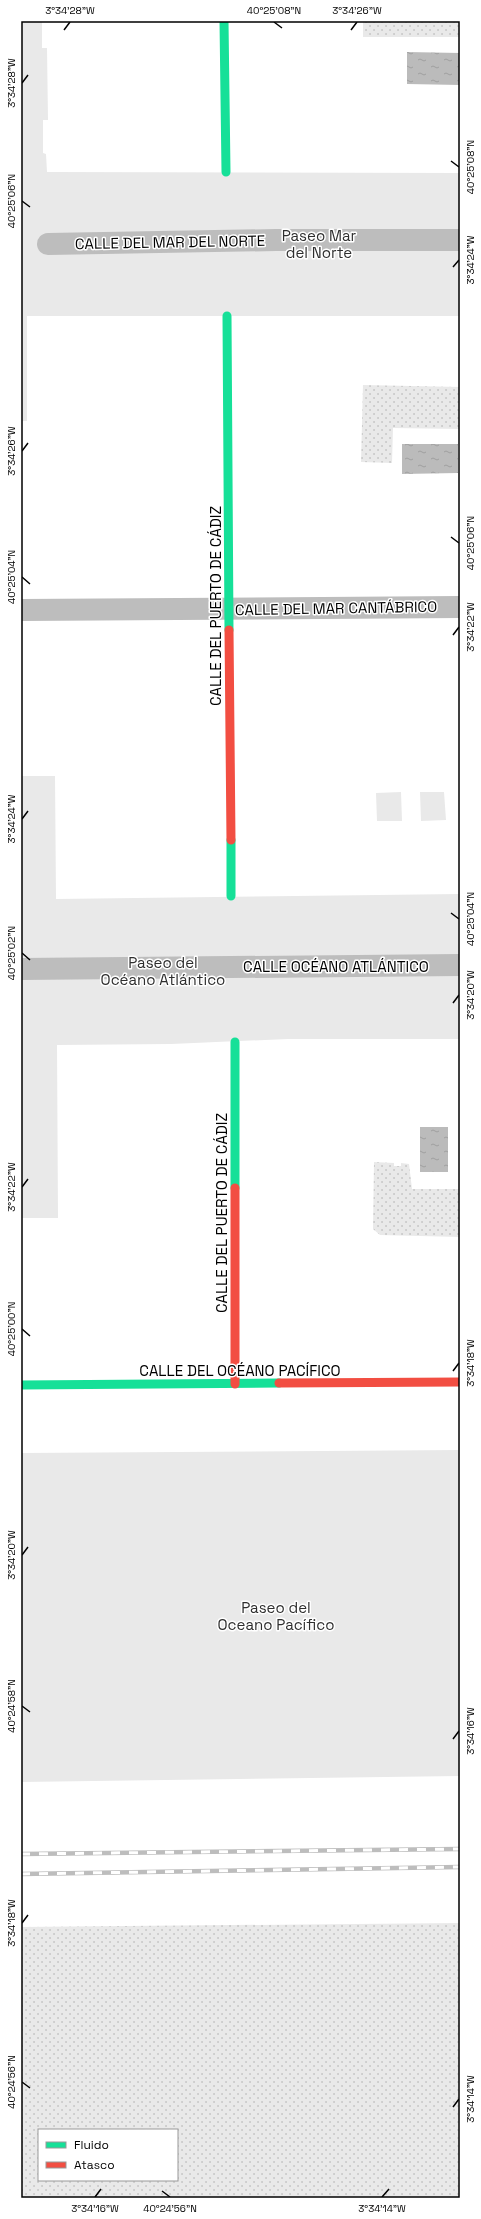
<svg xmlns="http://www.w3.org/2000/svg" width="481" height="2219" viewBox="0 0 481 2219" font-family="'Space Grotesk',sans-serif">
<defs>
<pattern id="grass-dots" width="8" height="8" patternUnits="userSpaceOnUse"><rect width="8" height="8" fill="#e9e9e9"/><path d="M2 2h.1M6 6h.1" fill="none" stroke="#c6c6c6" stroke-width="1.8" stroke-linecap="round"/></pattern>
<pattern id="water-ripples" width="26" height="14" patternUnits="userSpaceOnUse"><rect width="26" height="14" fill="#bbb"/><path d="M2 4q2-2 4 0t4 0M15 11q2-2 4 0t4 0" fill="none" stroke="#9f9f9f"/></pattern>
</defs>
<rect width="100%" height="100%" fill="#fff"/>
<path fill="url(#grass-dots)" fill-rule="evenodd" d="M363,21H460V37H363Z
M363,385L460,387V429L393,428L392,463L361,462Z
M374,1162L394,1163V1166H401V1163L409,1164L412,1189H460V1237L380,1235L373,1229Z
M460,1923V2198H21V1927ZM39,2130H177V2180H39Z"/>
<path fill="#e9e9e9" d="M21,21H42V48H47L48,120H43V153L46,154L47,172L460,173V316H27V421H21Z
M21,776H55L56,899L460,894V1039H288L171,1044L57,1045L58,1218H21Z
M401,792L402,821H377L376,793Z
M420,792H444L446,820L421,821Z
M460,1450V1776L21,1782V1453Z"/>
<path fill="url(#water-ripples)" d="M407,52L460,53V85L407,84Z
M402,444H458V473L402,474Z
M420,1127H448V1172H420Z"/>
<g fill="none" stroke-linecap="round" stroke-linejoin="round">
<path stroke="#bdbdbd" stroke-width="22" d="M48,244L276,240H460
M21,610L460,607
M21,969L460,965"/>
<path stroke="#16e098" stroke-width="9" d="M224,21L226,172
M227,316L229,630
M231,840V896
M235,1042V1188
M21,1385L279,1383"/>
<path stroke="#f24e42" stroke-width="9" d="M229,630L231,840
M235,1188V1384
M279,1383L460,1382"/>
<g stroke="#bdbdbd" stroke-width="4.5">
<path id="rail" d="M21,1854L460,1849
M21,1874L460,1867"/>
</g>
<use href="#rail" stroke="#fff" stroke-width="3" stroke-dasharray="9" stroke-linecap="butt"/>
</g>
<path fill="none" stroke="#000" stroke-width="1.5" d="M274,22L282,28M64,30L70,22M351,30L357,22M22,83L28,75M451,161L459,167M22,201L30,207M453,267L459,260M22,451L28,443M451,537L459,543M22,577L30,584M453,635L459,627M22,819L28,811M451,913L459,919M22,953L30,960M453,1003L459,995M22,1187L28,1179M22,1329L30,1336M453,1371L459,1363M22,1555L28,1547M22,1706L30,1712M453,1739L459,1731M22,1923L28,1915M22,2082L30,2088M453,2107L459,2099M162,2191L170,2197M95,2197L101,2189M382,2197L389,2189"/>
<g text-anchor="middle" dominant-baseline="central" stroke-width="3" stroke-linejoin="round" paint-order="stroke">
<g font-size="15" fill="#2e2e2e" stroke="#fff">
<text x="319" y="235">Paseo Mar<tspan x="319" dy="17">del Norte</tspan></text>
<text x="163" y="962">Paseo del<tspan x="163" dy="17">Océano Atlántico</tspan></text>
<text x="276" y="1607">Paseo del<tspan x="276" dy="17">Oceano Pacífico</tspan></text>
</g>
<g font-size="15" fill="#000" stroke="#fff">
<text transform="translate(170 242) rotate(-1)">CALLE DEL MAR DEL NORTE</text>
<text transform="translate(215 606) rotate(-90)">CALLE DEL PUERTO DE CÁDIZ</text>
<text transform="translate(336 608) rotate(-1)">CALLE DEL MAR CANTÁBRICO</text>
<text x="336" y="966">CALLE OCÉANO ATLÁNTICO</text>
<text transform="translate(221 1213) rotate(-90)">CALLE DEL PUERTO DE CÁDIZ</text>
<text x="240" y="1370">CALLE DEL OCÉANO PACÍFICO</text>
</g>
</g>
<rect width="481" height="2219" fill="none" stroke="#ffffff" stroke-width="44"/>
<rect x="38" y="2129" width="140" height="52" fill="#ffffff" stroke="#999999"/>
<rect x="46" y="2142" width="20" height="6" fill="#16e098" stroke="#999999"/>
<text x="74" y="2149" font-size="12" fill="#000000">Fluido</text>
<rect x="46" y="2162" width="20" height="6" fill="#f24e42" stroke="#999999"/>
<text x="74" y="2169" font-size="12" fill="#000000">Atasco</text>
<rect x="22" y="22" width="437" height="2175" fill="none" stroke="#000" stroke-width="1.5"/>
<g font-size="10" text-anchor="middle" fill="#000">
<text x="70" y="14">3°34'28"W</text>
<text x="274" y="14">40°25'08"N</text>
<text x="357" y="14">3°34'26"W</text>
<text transform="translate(11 83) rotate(-90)" y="4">3°34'28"W</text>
<text transform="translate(470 167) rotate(-90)" y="4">40°25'08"N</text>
<text transform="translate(11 201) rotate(-90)" y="4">40°25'06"N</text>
<text transform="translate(470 260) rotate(-90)" y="4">3°34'24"W</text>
<text transform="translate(11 451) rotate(-90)" y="4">3°34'26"W</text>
<text transform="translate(470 543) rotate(-90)" y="4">40°25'06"N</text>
<text transform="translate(11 577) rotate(-90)" y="4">40°25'04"N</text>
<text transform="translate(470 627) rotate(-90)" y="4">3°34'22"W</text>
<text transform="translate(11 819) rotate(-90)" y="4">3°34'24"W</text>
<text transform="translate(470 919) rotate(-90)" y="4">40°25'04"N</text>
<text transform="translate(11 953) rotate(-90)" y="4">40°25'02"N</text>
<text transform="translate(470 995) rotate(-90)" y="4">3°34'20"W</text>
<text transform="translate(11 1187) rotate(-90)" y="4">3°34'22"W</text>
<text transform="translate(11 1329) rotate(-90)" y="4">40°25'00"N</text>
<text transform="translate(470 1363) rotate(-90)" y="4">3°34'18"W</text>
<text transform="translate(11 1555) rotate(-90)" y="4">3°34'20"W</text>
<text transform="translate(11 1706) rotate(-90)" y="4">40°24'58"N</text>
<text transform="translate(470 1731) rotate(-90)" y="4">3°34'16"W</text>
<text transform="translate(11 1923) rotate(-90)" y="4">3°34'18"W</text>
<text transform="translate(11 2082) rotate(-90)" y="4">40°24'56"N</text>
<text transform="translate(470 2099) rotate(-90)" y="4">3°34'14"W</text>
<text x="95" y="2212">3°34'16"W</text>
<text x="170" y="2212">40°24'56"N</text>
<text x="382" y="2212">3°34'14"W</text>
</g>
</svg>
